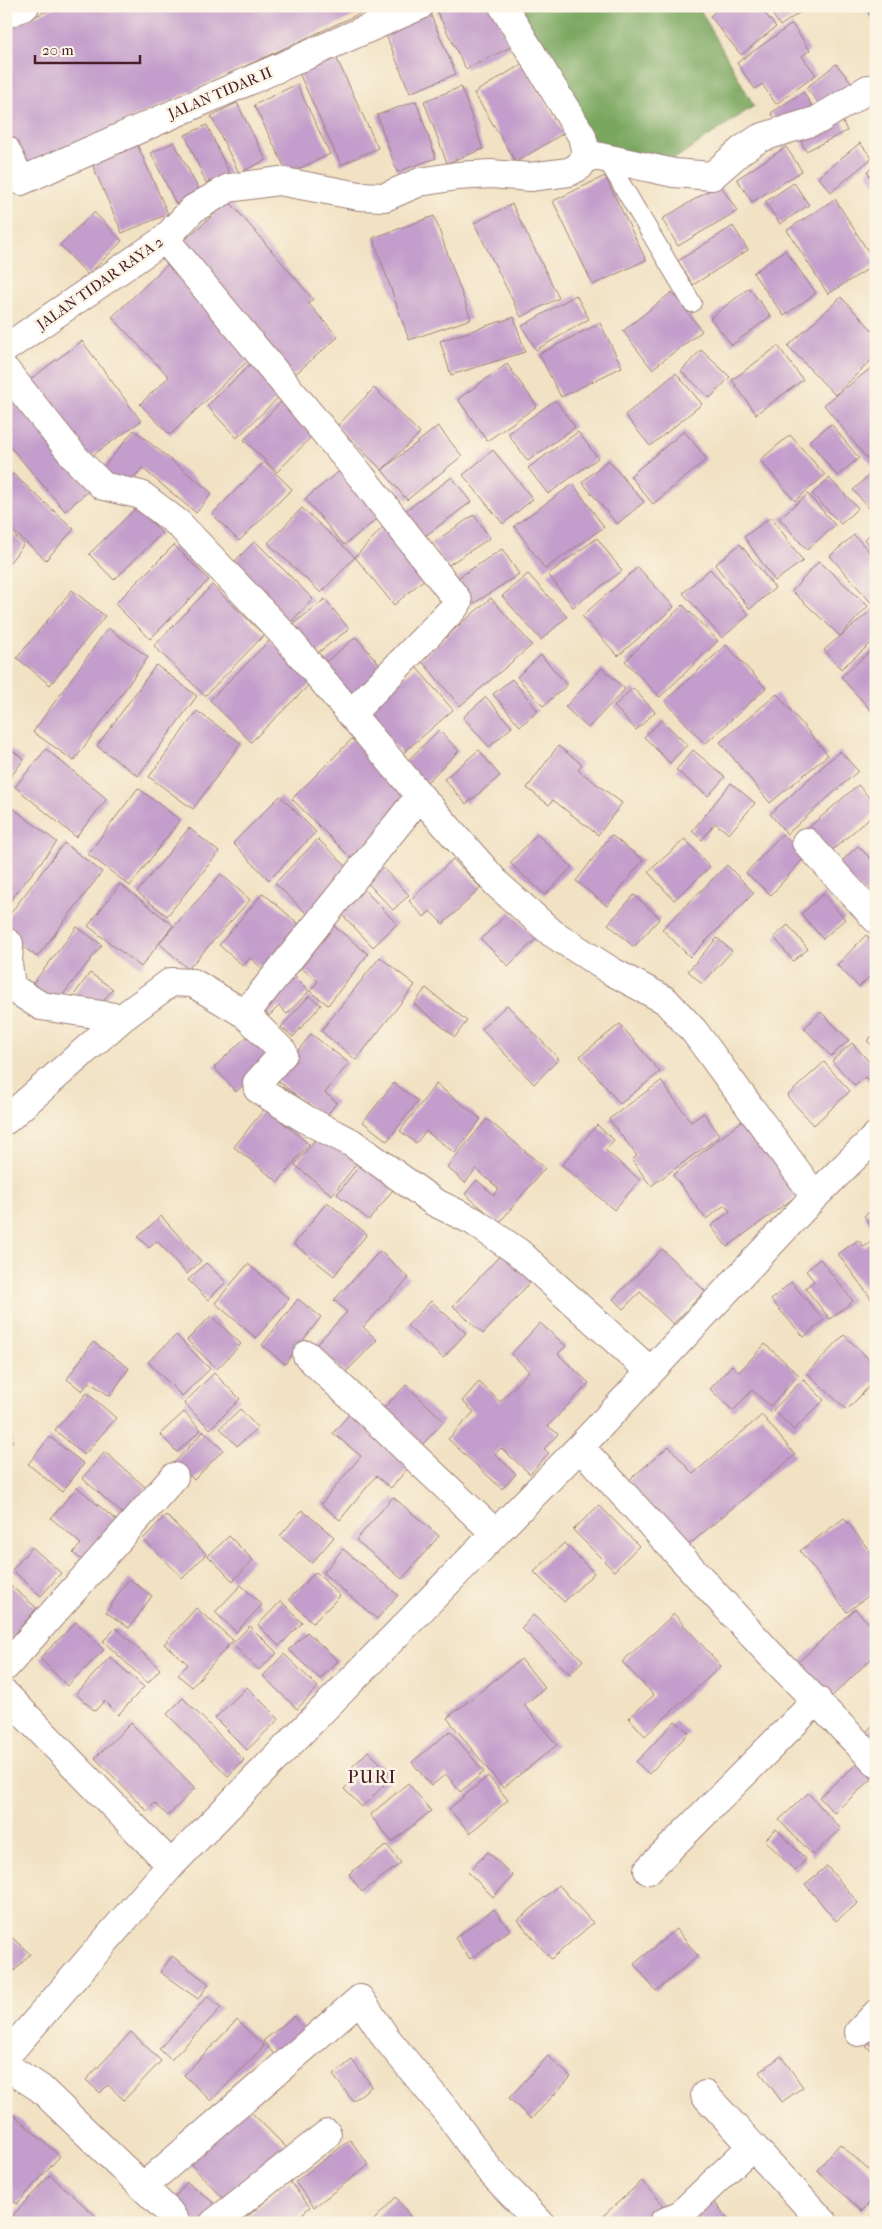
<svg xmlns="http://www.w3.org/2000/svg" width="882" height="2229" viewBox="0 0 882 2229" font-family="'IM FELL French Canon',serif">
<rect width="100%" height="100%" fill="#fcf5e5"/>
<filter id="ink" filterUnits="userSpaceOnUse"><feTurbulence type="fractalNoise" baseFrequency=".02" numOctaves="2"/><feDisplacementMap in="SourceGraphic" scale="10" xChannelSelector="R" yChannelSelector="G"/><feConvolveMatrix kernelMatrix="1 2 1 2 8 2 1 2 1" color-interpolation-filters="sRGB"/></filter>
<filter id="wash" filterUnits="userSpaceOnUse"><feTurbulence type="fractalNoise" baseFrequency=".0096" numOctaves="4" result="noise"/><feDisplacementMap in="SourceGraphic" scale="20" xChannelSelector="R" yChannelSelector="G"/><feGaussianBlur stdDeviation="1.12" result="paint"/><feColorMatrix in="noise" values="0 0 0 0 0 0 0 0 0 0 0 0 0 0 0 0 0 1.4 0 .05"/><feComposite in="paint" operator="in"/></filter>
<g filter="url(#wash)">
<rect width="100%" height="100%" fill="#f1e2c4"/>
<path fill="#7aa760" stroke="#626346" d="M515,6H698L754,106L664,166L598,147Z"/>
<g id="blocks">
<path fill="#c39dcb" d="M57,6H376L24,168L6,131V30Z
M448,6H491L511,47L466,69L437,12Z
M722,6H759L776,27L741,55L710,16Z
M767,6H805L806,8L780,26Z
M863,6H876V20L874,21Z
M429,11L456,74L410,93L384,30Z
M792,24L810,50L802,56L816,75L776,104L762,84L755,89L737,63Z
M336,57L378,148L341,165L299,73Z
M522,64L564,133L516,162L474,93Z
M836,64L853,84L823,108L806,88Z
M297,84L330,154L288,174L254,105Z
M461,87L483,149L447,163L424,101Z
M803,92L813,107L782,128L771,113Z
M416,101L436,158L397,172L377,115Z
M237,103L266,160L239,173L211,116Z
M840,116L847,131L806,151L798,135Z
M207,125L229,173L206,183L185,135Z
M174,142L200,192L176,204L151,153Z
M860,143L872,158L831,192L818,177Z
M137,144L168,214L122,233L92,164Z
M786,147L802,171L752,202L737,179Z
M876,166V187L867,171Z
M605,176L646,260L593,285L553,201Z
M794,183L809,205L780,224L765,202Z
M720,184L737,211L678,246L662,219Z
M835,199L876,264L828,294L787,230Z
M229,201L313,299L308,303L338,337L293,376L179,245Z
M512,204L559,298L521,317L474,223Z
M94,212L122,241L88,275L60,245Z
M434,216L471,319L409,340L373,238Z
M733,226L748,250L693,285L678,261Z
M785,250L816,293L784,316L753,273Z
M172,260L258,351L170,435L140,404L169,377L112,317Z
M749,288L771,316L732,345L710,318Z
M672,292L702,331L652,369L623,331Z
M576,295L589,319L536,350L522,326Z
M841,297L876,334V356L835,395L788,346Z
M514,317L525,352L451,375L440,341Z
M600,323L622,367L561,397L539,354Z
M82,341L141,421L83,462L25,383Z
M778,346L803,380L756,414L732,380Z
M701,350L730,377L710,398L681,371Z
M256,359L286,390L237,438L207,406Z
M507,364L537,406L487,441L458,399Z
M876,364V470L824,405Z
M676,373L702,404L650,446L625,415Z
M374,388L420,433L382,470L337,426Z
M287,396L320,428L277,472L244,440Z
M17,399L92,488L65,511L6,442V408Z
M555,400L575,427L528,461L508,434Z
M831,424L859,458L837,476L809,441Z
M438,426L462,456L407,500L382,470Z
M134,430L212,493L196,513L142,468L124,489L101,470Z
M684,431L707,459L653,504L630,476Z
M578,432L598,458L548,494L528,468Z
M790,435L825,475L795,501L760,460Z
M493,450L533,499L503,524L463,475Z
M608,460L644,502L617,524L582,482Z
M264,462L292,489L239,541L212,514Z
M342,469L381,516L344,545L305,499Z
M871,473L876,478V516L853,490Z
M13,474L74,529L46,560L6,525V481Z
M452,477L471,502L424,537L405,511Z
M829,478L858,508L841,524L812,494Z
M573,484L604,527L545,569L514,526Z
M808,494L835,525L807,550L779,518Z
M137,507L162,533L114,580L89,554Z
M302,508L355,557L321,593L268,543Z
M474,515L490,538L447,566L431,544Z
M771,517L803,561L775,581L744,537Z
M384,526L428,576L394,605L355,557Z
M6,529L24,544L6,567Z
M876,530V552L865,539Z
M854,535L876,559L874,606L830,556Z
M597,538L622,571L573,607L548,574Z
M255,541L313,599L288,625L229,567Z
M740,544L775,588L750,609L715,565Z
M174,545L209,580L150,639L115,604Z
M502,549L519,574L473,604L456,579Z
M819,561L868,606L840,636L792,591Z
M638,567L674,607L618,656L582,616Z
M710,569L749,615L722,638L683,593Z
M528,574L567,617L541,640L502,596Z
M212,585L264,635L205,696L154,646Z
M72,590L105,616L50,685L17,658Z
M491,598L532,645L460,706L420,659Z
M325,599L349,629L311,658L287,629Z
M683,605L718,641L660,697L625,661Z
M875,607L876,639L841,669L824,650Z
M108,628L148,657L74,761L33,732Z
M356,637L386,672L353,701L322,665Z
M270,640L312,682L251,742L210,700Z
M726,645L766,688L705,744L665,701Z
M876,646V716L841,677Z
M541,655L567,685L543,706L517,677Z
M156,665L197,696L138,776L97,746Z
M416,667L453,710L402,754L364,711Z
M602,668L625,689L588,728L565,707Z
M512,679L538,711L520,726L493,694Z
M633,688L655,712L636,730L614,706Z
M777,694L828,755L770,803L720,742Z
M486,697L512,727L489,747L463,717Z
M197,711L241,743L193,809L149,777Z
M662,720L687,745L670,763L644,737Z
M439,730L459,751L425,784L405,763Z
M352,739L412,800L352,859L292,799Z
M6,746L24,759L6,783Z
M558,746L582,764L578,770L622,803L598,835L553,800L549,805L527,788Z
M46,749L107,799L76,837L15,787Z
M479,750L500,776L466,804L444,779Z
M693,750L725,777L708,796L676,770Z
M840,751L858,771L787,834L770,814Z
M731,783L755,803L729,834L715,823L702,840L692,831Z
M858,785L876,805V812L828,854L807,829Z
M138,788L180,820L130,886L88,854Z
M280,796L316,832L269,880L233,843Z
M6,803L57,842L6,906Z
M189,828L219,852L167,916L137,892Z
M537,834L572,867L545,895L510,863Z
M782,834L806,856L771,895L746,873Z
M611,835L643,860L607,906L576,881Z
M318,839L351,871L308,915L275,883Z
M685,839L710,867L674,900L648,872Z
M64,843L102,872L37,957L6,934V919Z
M858,846L876,864V904L836,866Z
M453,859L481,888L443,924L430,911L424,917L409,901Z
M377,862L409,895L393,910L361,876Z
M727,865L754,893L690,957L662,929Z
M221,874L250,900L188,969L159,943Z
M120,884L173,925L141,967L88,926Z
M360,885L397,924L373,947L336,908Z
M263,893L308,932L270,975L250,958L243,966L219,945Z
M823,894L845,919L823,939L801,914Z
M634,895L660,918L634,947L608,924Z
M510,911L536,939L508,966L481,939Z
M788,925L808,949L793,961L774,937Z
M334,926L368,954L328,1005L310,991L318,981L301,968Z
M77,927L102,945L54,1006L30,987Z
M866,935L876,944V970L859,987L837,965Z
M717,938L732,951L702,984L688,971Z
M380,957L415,985L356,1060L321,1031Z
M90,973L113,989L96,1010L71,999Z
M294,976L309,991L287,1014L279,1006L269,1016L262,1008Z
M426,988L467,1021L455,1037L414,1004Z
M309,996L321,1005L293,1037L281,1027Z
M507,1005L559,1059L534,1084L481,1029Z
M821,1012L849,1040L831,1056L804,1028Z
M620,1024L660,1072L620,1104L580,1056Z
M256,1028L279,1053L236,1092L214,1067Z
M876,1032V1049L867,1041Z
M311,1034L349,1063L325,1093L337,1102L325,1118L269,1074L287,1065Z
M852,1043L876,1069V1077L870,1082L865,1077L855,1086L832,1061Z
M824,1062L850,1091L814,1125L787,1096Z
M661,1081L691,1122L704,1113L720,1136L651,1186L632,1160L637,1156L609,1119Z
M394,1083L418,1101L387,1141L363,1122Z
M436,1084L481,1119L455,1153L426,1131L416,1143L400,1131Z
M265,1108L309,1144L278,1182L234,1147Z
M487,1119L545,1168L499,1223L465,1194L477,1180L494,1195L499,1189L476,1169L465,1183L447,1167Z
M742,1121L799,1194L727,1247L711,1226L730,1211L725,1205L706,1219L673,1175Z
M597,1125L614,1140L605,1150L640,1180L614,1210L562,1165Z
M321,1132L358,1162L332,1195L295,1165Z
M364,1160L396,1186L369,1220L337,1194Z
M327,1202L367,1234L334,1276L294,1244Z
M876,1207V1232L864,1216Z
M161,1216L201,1261L187,1274L157,1241L149,1248L138,1237Z
M875,1239L876,1240V1305L838,1254L858,1240L864,1247Z
M506,1249L535,1277L483,1334L453,1306Z
M662,1249L705,1291L673,1324L640,1292L623,1309L613,1299Z
M380,1251L409,1278L363,1327L377,1340L345,1373L315,1346L347,1312L334,1300Z
M820,1259L853,1301L830,1319L805,1288L814,1281L806,1271Z
M206,1263L226,1282L208,1300L188,1280Z
M248,1264L289,1299L256,1338L215,1303Z
M791,1282L824,1320L804,1337L771,1300Z
M298,1299L321,1317L285,1364L262,1345Z
M431,1301L466,1333L443,1358L407,1326Z
M211,1316L241,1344L217,1369L187,1340Z
M540,1323L566,1346L558,1354L589,1383L548,1426L558,1434L544,1449L549,1453L530,1474L501,1448L495,1454L516,1474L502,1489L448,1439L474,1412L462,1401L479,1382L500,1402L529,1371L511,1354Z
M176,1335L210,1369L182,1396L148,1362Z
M844,1335L876,1366V1379L847,1410L807,1373Z
M93,1342L129,1368L110,1396L89,1382L82,1391L67,1379Z
M765,1344L799,1375L770,1406L752,1390L733,1411L710,1389L732,1365L739,1372Z
M214,1373L240,1399L210,1429L184,1403Z
M803,1379L824,1400L794,1430L773,1410Z
M406,1385L444,1421L420,1447L381,1411Z
M87,1393L116,1418L84,1455L55,1430Z
M240,1409L258,1428L237,1446L220,1428Z
M352,1411L413,1462L391,1488L376,1476L340,1520L321,1504L361,1456L333,1433Z
M184,1412L201,1430L177,1452L160,1434Z
M762,1415L795,1455L685,1548L628,1481L669,1446L693,1474Z
M204,1431L223,1450L194,1480L188,1474L183,1479L170,1467Z
M6,1435L13,1440L6,1448Z
M50,1437L84,1464L62,1492L28,1464Z
M105,1452L146,1488L123,1514L82,1478Z
M77,1487L123,1526L88,1565L73,1553L81,1544L51,1518Z
M393,1497L439,1536L402,1579L356,1540Z
M599,1505L639,1546L614,1571L573,1530Z
M302,1510L334,1537L312,1563L280,1536Z
M166,1515L206,1554L183,1578L143,1539Z
M844,1518L876,1559V1590L847,1612L800,1551Z
M229,1536L253,1560L233,1581L208,1556Z
M564,1543L594,1573L564,1602L534,1572Z
M32,1547L61,1573L41,1596L12,1570Z
M343,1549L398,1595L377,1619L323,1573Z
M316,1572L340,1596L313,1623L289,1599Z
M129,1579L152,1596L129,1628L106,1612Z
M6,1582L37,1608L6,1644Z
M241,1585L262,1605L236,1632L215,1612Z
M281,1601L302,1623L279,1646L258,1625Z
M196,1608L233,1640L192,1687L178,1675L188,1664L164,1644Z
M855,1609L876,1631V1654L825,1703L792,1668Z
M674,1614L721,1666L645,1736L629,1718L654,1695L622,1662Z
M533,1615L583,1660L570,1674L521,1628Z
M76,1622L104,1650L67,1686L40,1658Z
M250,1626L277,1653L259,1670L232,1644Z
M116,1628L160,1669L148,1683L103,1641Z
M307,1632L338,1661L320,1679L289,1650Z
M284,1654L318,1687L297,1709L263,1676Z
M110,1657L144,1687L118,1715L104,1701L95,1711L76,1694Z
M521,1659L545,1688L524,1705L557,1745L503,1788L447,1718Z
M247,1687L279,1719L247,1750L215,1718Z
M183,1698L244,1760L228,1776L167,1714Z
M675,1721L689,1733L649,1774L636,1762Z
M876,1722V1750L862,1736Z
M131,1723L195,1788L168,1816L155,1803L147,1811L95,1758Z
M450,1731L484,1772L460,1792L446,1774L431,1786L412,1762Z
M368,1751L393,1776L362,1807L344,1789L359,1774L352,1767Z
M858,1763L872,1779L834,1813L819,1797Z
M488,1776L508,1800L470,1833L449,1809Z
M408,1783L431,1811L392,1842L370,1815Z
M808,1793L841,1829L813,1855L779,1820Z
M776,1829L806,1859L795,1871L765,1840Z
M387,1845L401,1863L362,1892L349,1874Z
M488,1852L513,1876L493,1897L468,1872Z
M827,1866L858,1903L836,1921L805,1884Z
M559,1885L593,1923L551,1959L518,1920Z
M494,1909L510,1930L470,1959L455,1938Z
M676,1929L698,1956L656,1991L634,1964Z
M6,1932L30,1954L6,1980Z
M172,1956L209,1984L198,1999L160,1972Z
M208,1996L221,2008L171,2060L159,2049Z
M294,2016L313,2039L282,2064L263,2041Z
M237,2020L264,2046L211,2101L184,2075Z
M876,2023V2054L866,2046L874,2035Z
M131,2032L161,2061L124,2100L108,2085L100,2093L86,2080Z
M548,2056L571,2077L531,2119L509,2098Z
M781,2056L803,2087L782,2102L760,2072Z
M352,2060L372,2086L353,2101L333,2075Z
M246,2107L290,2151L233,2208L190,2164Z
M14,2115L60,2156L17,2204L6,2194V2123Z
M350,2140L369,2165L314,2207L295,2182Z
M840,2144L876,2177V2195L862,2211L817,2170Z
M50,2175L96,2216L90,2223H6Z
M289,2181L310,2207L291,2223H240Z
M642,2181L667,2209L651,2223H595Z
M187,2182L219,2207L207,2223H198L171,2202Z
M396,2197L415,2223H371Z
M710,2197L731,2223H679Z"/>
</g>
</g>
<g filter="url(#ink)">
<use href="#blocks" fill-opacity="0" stroke="#9e8078" stroke-width="1"/>
<g fill="none" stroke-linecap="round" stroke-linejoin="round">
<g stroke="#9e8078" stroke-width="20">
<path id="service" d="M607,160L692,303"/>
</g>
<g stroke="#9e8078" stroke-width="30">
<path id="minor" d="M503,6L582,136L586,154
M6,14L25,6
M6,150L21,181L419,6
M586,154L674,173L712,176L743,149L760,138L818,120L868,89
M165,239L361,476L456,598L458,602L453,609L351,714
M6,348L165,239L193,209L229,188L279,181L359,196L385,197L420,182L457,176L491,174L530,177L569,172L580,166L586,154
M6,371L77,460L103,486L141,495L179,524L286,637L420,796L498,885L552,933L611,971L665,1000L694,1031L815,1196
M806,842L876,919
M6,942L9,944L8,963L11,987L41,1006L122,1018
M245,1014L420,796
M6,1120L122,1018L171,982L193,983L245,1014L283,1052V1054L257,1083L258,1089L307,1120L352,1143L434,1202L473,1221L518,1252L650,1371
M307,1355L495,1533
M580,1447L768,1652L876,1762
M6,1666L174,1477
M6,1695L171,1865
M648,1870L817,1700
M859,2032L876,2014
M6,2056L171,1865L580,1447L815,1196L876,1136
M6,2066L40,2088L169,2212L176,2223
M705,2095L824,2223
M143,2187L360,1999L386,2038L447,2112L490,2171L540,2223
M214,2223L327,2134
M663,2223L681,2214L752,2146"/>
</g>
<use href="#service" stroke="#fff" stroke-width="18"/>
<use href="#minor" stroke="#fff" stroke-width="28"/>
</g>
</g>
<g text-anchor="middle" dominant-baseline="central" stroke-width="5" stroke-linejoin="round" paint-order="stroke">
<g font-size="15" fill="#4a1f2b" stroke="#fcf5e5">
<text transform="translate(220 93) rotate(-23)">JALAN TIDAR II</text>
<text transform="translate(100 283) rotate(-35)">JALAN TIDAR RAYA 2</text>
</g>
<g font-size="18" letter-spacing="1" fill="#4a1f2b" stroke="#fcf5e5">
<text x="372" y="1777">PURI</text>
</g>
</g>
<rect width="882" height="2229" fill="none" stroke="#fcf5e5" stroke-width="25"/>
<path d="M35 55v8h105v-8" fill="none" stroke="#4a1f2b" stroke-width="2.5"/>
<text x="42" y="55" font-size="15" fill="#4a1f2b" stroke="#fcf5e5" stroke-width="4" paint-order="stroke">20 m</text>
</svg>
